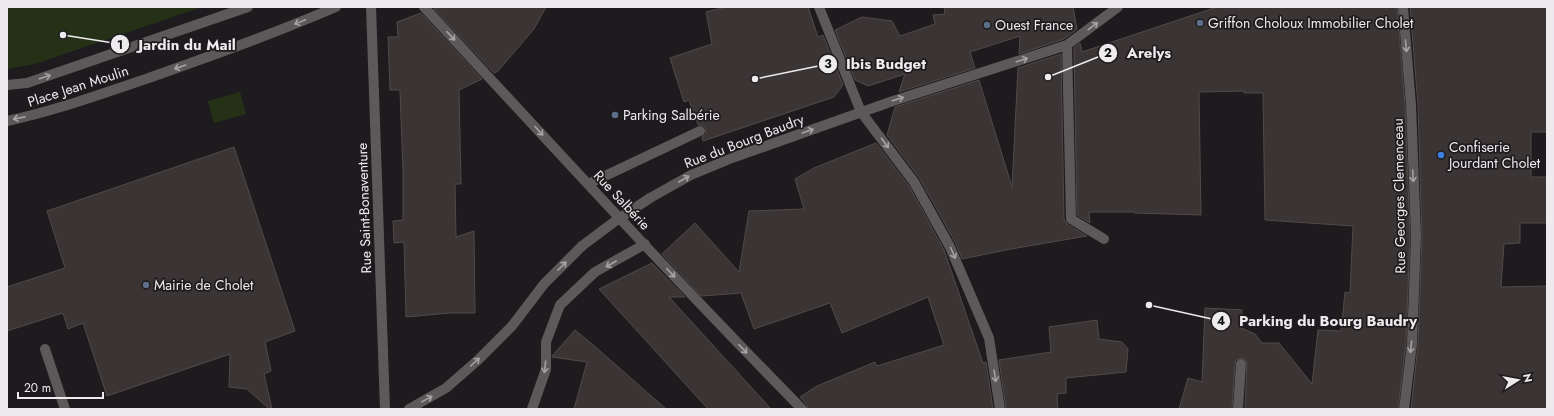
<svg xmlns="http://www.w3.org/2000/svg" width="1554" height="416" viewBox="0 0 1554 416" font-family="Jost,sans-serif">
<rect width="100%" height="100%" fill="#1e1b1e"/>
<path fill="#253117" d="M7,7H202L35,64L7,69Z
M240,92L246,114L214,123L208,101Z"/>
<path fill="#3a3534" stroke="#504a49" d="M439,7H546L534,29L498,71L494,73L434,9Z
M726,7H808L818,37L823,35L843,85L834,97L703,141L702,137L706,134V129L703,125H698L689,100L684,102L670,58L712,44L706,12Z
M944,7H1073L1077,29L1064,39L1019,54L1020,36L970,52L975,68L899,92L905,74L868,86L855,80L835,30L862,17L892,21L900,36L935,24L933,15L945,14Z
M1217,7H1397L1405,105L1410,236L1406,343L1398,409H1245L1247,364L1245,359L1241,358L1236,360L1235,364L1232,409H1179L1188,378L1202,382L1205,308L1242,310L1241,328L1255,334L1262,343H1279L1312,384L1318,330L1341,331L1345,292L1350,293L1353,226L1265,220L1263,93H1244V91L1199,92L1201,215L1135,213L1134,212H1089L1090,223L1077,215L1074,48L1080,43L1082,52Z
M1410,7H1547V132H1531V177H1547V223H1520V243L1504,244L1501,287L1547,286V409H1411L1418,344L1422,236L1418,105Z
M421,13L482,79L459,90L461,184H455L456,237L474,231L475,313H450L406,317L404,242L394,243L393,221L403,220V172L400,90H390L388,37H398L397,22Z
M1061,54L1064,219L1068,225L1087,236L1011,249L962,259L956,244L920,179L887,135L895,107L979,80L1012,187L1018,68Z
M876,143L909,186L944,250L983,363L986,362L993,409H808L807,405L800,397L817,386L875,362L877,366L944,345L928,297L842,333L830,303L754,329L741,293L701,296L662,254L695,223L739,272L749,211L804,209L795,179L814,168Z
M234,147L295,331L265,342L271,371L264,374L272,409H269L247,389L229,387L230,354L107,396L83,323L68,329L63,313L7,331V287L65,268L47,211Z
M652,263L685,297H669L771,409H708L599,289Z
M1097,320L1099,339L1122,342L1128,349L1126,372L1066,378V393L1057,394L1058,409H1006L999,360L1051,352L1049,327Z
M575,330L592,344L666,409H574L587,362L552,357V356Z"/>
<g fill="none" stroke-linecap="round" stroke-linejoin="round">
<path stroke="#5c595a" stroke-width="10" d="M371,7L385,409
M424,7C549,142 673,278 802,409
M819,7L861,112L914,182L950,247L989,338L1000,409
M1403,7L1411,105L1416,236L1412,344L1404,409
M1067,45L1071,219L1104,239
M7,85L27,83L248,7
M7,121C54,111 98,95 143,80C208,57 273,34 336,7
M588,184L700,131
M650,198L691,175L732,158L893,101L1067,45L1118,7
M45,349L65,409
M409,409L446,388L478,360L512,326L544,284L582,246
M532,409L546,369V342L560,305L595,272L645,244
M1238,409L1241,364"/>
<path stroke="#5c595a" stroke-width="10" d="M582,246L614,222L650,198"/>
</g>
<defs><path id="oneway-shaft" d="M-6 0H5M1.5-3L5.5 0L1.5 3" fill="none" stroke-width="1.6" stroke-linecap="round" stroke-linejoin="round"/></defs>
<g stroke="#a4a2a4">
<use href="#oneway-shaft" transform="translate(300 22) rotate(158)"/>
<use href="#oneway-shaft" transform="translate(1093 26) rotate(-37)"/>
<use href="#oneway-shaft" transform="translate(451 36) rotate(47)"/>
<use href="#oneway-shaft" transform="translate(1406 46) rotate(85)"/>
<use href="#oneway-shaft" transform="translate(1022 60) rotate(-18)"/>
<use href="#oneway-shaft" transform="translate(180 67) rotate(161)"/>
<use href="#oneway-shaft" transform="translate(45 77) rotate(-18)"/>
<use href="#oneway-shaft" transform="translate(898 99) rotate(-18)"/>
<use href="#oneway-shaft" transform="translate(19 118) rotate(169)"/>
<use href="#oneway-shaft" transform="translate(539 131) rotate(48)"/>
<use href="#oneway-shaft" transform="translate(808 131) rotate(-19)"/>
<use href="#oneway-shaft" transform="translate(885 143) rotate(53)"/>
<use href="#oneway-shaft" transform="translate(1413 176) rotate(87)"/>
<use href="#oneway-shaft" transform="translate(684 179) rotate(-30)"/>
<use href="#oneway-shaft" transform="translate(953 253) rotate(67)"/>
<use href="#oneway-shaft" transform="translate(611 264) rotate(150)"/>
<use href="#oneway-shaft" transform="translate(562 266) rotate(-45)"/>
<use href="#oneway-shaft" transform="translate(671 273) rotate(47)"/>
<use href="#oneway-shaft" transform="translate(1411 347) rotate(96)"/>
<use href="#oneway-shaft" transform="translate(743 349) rotate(47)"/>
<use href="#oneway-shaft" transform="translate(475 362) rotate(-42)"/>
<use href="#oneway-shaft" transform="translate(545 367) rotate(97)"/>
<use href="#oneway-shaft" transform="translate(995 376) rotate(81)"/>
<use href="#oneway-shaft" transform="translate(427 399) rotate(-29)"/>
</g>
<g fill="#5c6f8a" stroke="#1e1b1e" stroke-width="1.5">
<circle cx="1200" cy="23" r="4"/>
<circle cx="987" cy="25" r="4"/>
<circle cx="615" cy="115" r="4"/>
<circle cx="146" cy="285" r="4"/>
</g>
<circle fill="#3f7fe0" stroke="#1e1b1e" stroke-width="1.5" cx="1441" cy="155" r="4"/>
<g text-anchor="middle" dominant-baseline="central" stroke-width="3.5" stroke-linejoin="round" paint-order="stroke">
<g font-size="14" fill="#edebed" stroke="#1e1b1e" text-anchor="start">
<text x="1208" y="23">Griffon Choloux Immobilier Cholet</text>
<text x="995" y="25">Ouest France</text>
<text x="623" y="115">Parking Salbérie</text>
<text x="1449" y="147">Confiserie<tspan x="1449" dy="16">Jourdant Cholet</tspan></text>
<text x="154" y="285">Mairie de Cholet</text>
</g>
<g font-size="14" fill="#edebed" stroke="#1e1b1e">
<text transform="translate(78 86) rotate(-18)">Place Jean Moulin</text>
<text transform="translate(744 141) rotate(-21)">Rue du Bourg Baudry</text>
<text transform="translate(1399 196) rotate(-91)">Rue Georges Clemenceau</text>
<text transform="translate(622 200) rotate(47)">Rue Salbérie</text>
<text transform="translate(364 208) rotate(-92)">Rue Saint-Bonaventure</text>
</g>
</g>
<path fill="none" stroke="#edebed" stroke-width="1.5" d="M63 35L120 44M1048 77L1108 53M755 79L828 64M1149 305L1221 321"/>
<g fill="#edebed" stroke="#1e1b1e" stroke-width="1.5">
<circle cx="63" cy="35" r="4"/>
<circle cx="1048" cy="77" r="4"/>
<circle cx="755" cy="79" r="4"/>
<circle cx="1149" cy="305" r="4"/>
<circle cx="120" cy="44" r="10"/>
<circle cx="1108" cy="53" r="10"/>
<circle cx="828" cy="64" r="10"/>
<circle cx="1221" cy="321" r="10"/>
</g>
<g font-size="12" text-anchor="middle" font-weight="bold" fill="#111">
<text x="120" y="49">1</text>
<text x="1108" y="57">2</text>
<text x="828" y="68">3</text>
<text x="1221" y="325">4</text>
</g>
<g font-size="15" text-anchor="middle" font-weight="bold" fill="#edebed" stroke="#1e1b1e" stroke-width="3.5" stroke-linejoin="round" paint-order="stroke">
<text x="187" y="50">Jardin du Mail</text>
<text x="1149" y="58">Arelys</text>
<text x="886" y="69">Ibis Budget</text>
<text x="1328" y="326">Parking du Bourg Baudry</text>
</g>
<rect width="1554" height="416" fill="none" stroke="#edebed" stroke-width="16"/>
<g transform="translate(1518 380) rotate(79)" stroke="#1e1b1e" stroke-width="3" paint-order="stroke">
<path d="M0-3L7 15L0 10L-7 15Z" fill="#edebed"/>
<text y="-6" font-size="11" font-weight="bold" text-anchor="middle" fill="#edebed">N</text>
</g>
<path d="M18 392v6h85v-6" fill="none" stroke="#edebed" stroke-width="2"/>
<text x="24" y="392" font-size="12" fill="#edebed" stroke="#1e1b1e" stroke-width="3" paint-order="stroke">20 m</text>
</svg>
